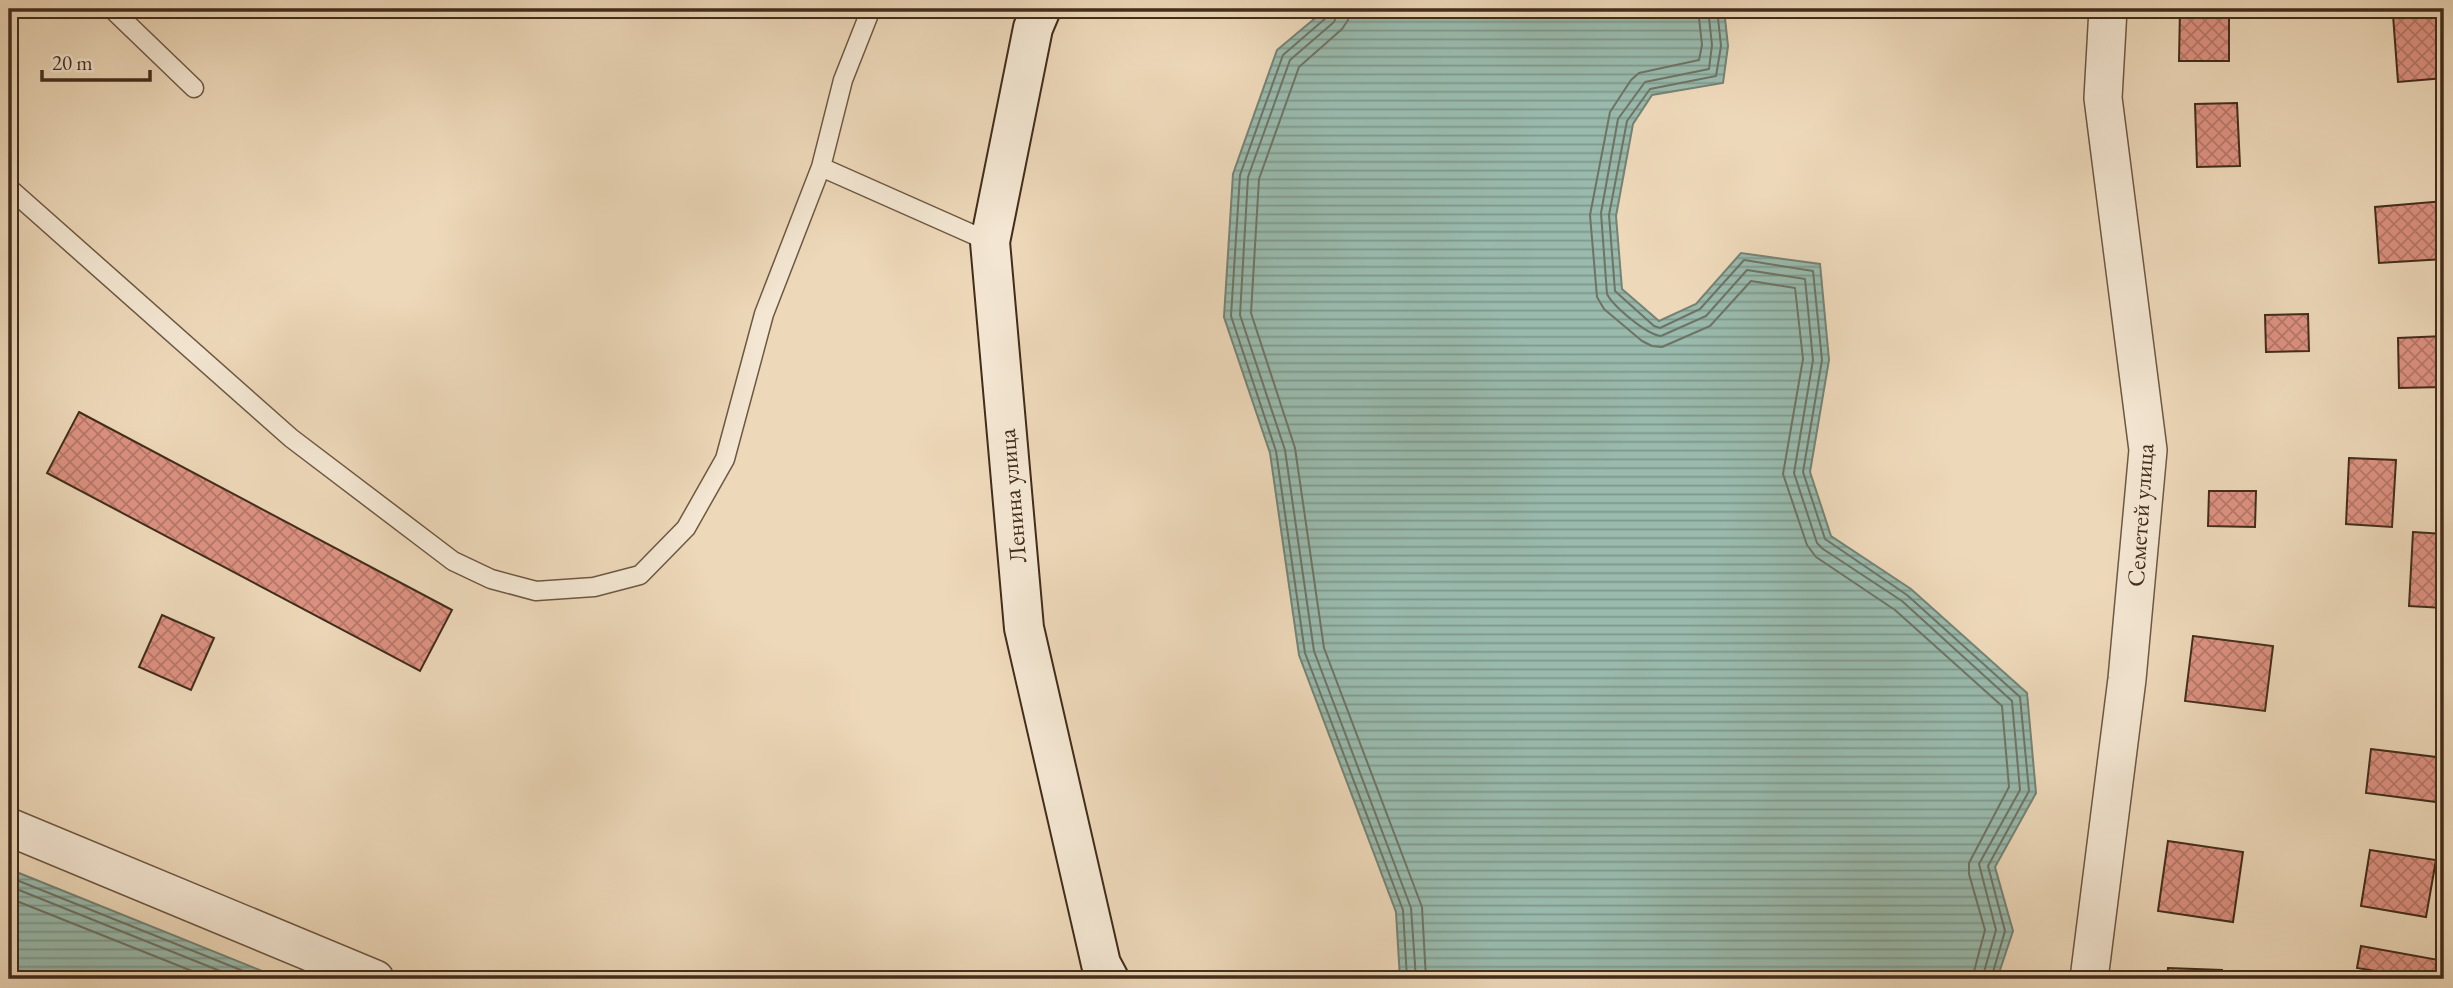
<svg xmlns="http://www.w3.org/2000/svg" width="2453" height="988" viewBox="0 0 2453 988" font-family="'EB Garamond',serif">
<defs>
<pattern id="water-rules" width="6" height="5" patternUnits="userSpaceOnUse" patternTransform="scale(1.75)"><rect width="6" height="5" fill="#99baad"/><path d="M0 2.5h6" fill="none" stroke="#7e988c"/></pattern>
<pattern id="building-cross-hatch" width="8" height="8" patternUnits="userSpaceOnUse" patternTransform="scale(1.75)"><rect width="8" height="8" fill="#de9282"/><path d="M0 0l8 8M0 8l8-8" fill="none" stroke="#b6786a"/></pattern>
</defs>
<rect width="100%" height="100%" fill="#edd8b9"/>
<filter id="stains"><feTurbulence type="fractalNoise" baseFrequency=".00286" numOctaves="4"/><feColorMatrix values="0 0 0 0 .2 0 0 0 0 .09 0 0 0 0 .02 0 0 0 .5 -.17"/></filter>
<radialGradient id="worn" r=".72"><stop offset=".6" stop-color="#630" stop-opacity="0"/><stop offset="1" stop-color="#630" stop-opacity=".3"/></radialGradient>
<path fill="url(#water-rules)" stroke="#768273" stroke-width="2" d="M1326,9H1724L1728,46L1723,83L1652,95L1633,124L1616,216L1622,289L1659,321L1696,304L1741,253L1820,264L1829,360L1810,472L1831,536L1911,589L2027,693L2036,793L1995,867L2013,931L1997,979H1400L1396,912L1299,655L1270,453L1224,317L1233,174L1277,50Z
M9,869L282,979H9Z"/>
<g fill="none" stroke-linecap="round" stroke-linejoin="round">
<path stroke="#6e7464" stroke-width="2" d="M1330,9L1327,17L1283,55L1240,175L1231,316L1276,451L1305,653L1403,910L1407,979
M1339,9L1334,22L1290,60L1248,177L1240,315L1285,450L1314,651L1411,908L1416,979
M1349,9L1348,20L1342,29L1299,67L1259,179L1251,313L1295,448L1324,648L1422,907L1426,979
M1698,9L1702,45L1699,60L1639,73L1631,80L1610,112L1590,215L1597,297L1604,309L1642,341L1652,346L1662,347L1710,326L1751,281L1795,288L1803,359L1783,474L1807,545L1816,557L1895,610L2002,706L2009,787L1969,863V874L1985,930L1972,979
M1708,9L1712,45L1709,69L1645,82L1618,119L1601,213L1607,294C1613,306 1647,335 1661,336L1706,316L1747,270L1805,279L1813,360L1794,473L1817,543L1823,549L1902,601L2012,701L2020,790L1979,864L1996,930L1982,979
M1717,9L1721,46L1716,76L1650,89L1627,121L1609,215L1615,291L1654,326L1660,328L1700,309L1744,260L1813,271L1822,360L1803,472L1825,539L1907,595L2020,697L2029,791L1988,866L2005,931L1991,979
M9,877L263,979
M9,886L240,979
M9,898L212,979"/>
</g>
<path fill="url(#building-cross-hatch)" stroke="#422d1b" stroke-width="2" d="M2180,9H2229V61H2179Z
M2440,12L2444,78L2398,82L2393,15Z
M2237,103L2240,166L2197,167L2195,104Z
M2444,201V259L2379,263L2375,207Z
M2308,314L2309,351L2266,352L2265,315Z
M2444,336V387L2399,388L2398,338Z
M79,412L452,610L420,671L47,473Z
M2349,458L2396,460L2392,527L2346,524Z
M2209,491H2256L2255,527L2208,526Z
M2413,532L2444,534V608L2409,606Z
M162,615L214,638L191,690L139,667Z
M2193,636L2273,646L2265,711L2185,701Z
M2371,749L2444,758V803L2366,793Z
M2168,841L2243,852L2233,922L2158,911Z
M2370,850L2436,860L2426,917L2361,906Z
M2361,946L2444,961V979H2426L2357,968Z
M2168,968L2222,970V979H2167Z"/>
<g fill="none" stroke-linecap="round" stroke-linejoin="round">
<g stroke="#6d5842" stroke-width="21">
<path id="lane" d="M112,9L194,88
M821,167L990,242
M9,188L291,438L453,561L491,579L536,591L594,587L640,575L686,528L725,459L764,314L821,167L843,80L871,9"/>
</g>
<g stroke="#6d5842" stroke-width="40">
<path id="street" d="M9,827L375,979
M2089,979L2127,679L2148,450L2103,98L2108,9"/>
</g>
<g stroke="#422d1b" stroke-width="42">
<path id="secondary" d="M1041,9L1033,28L990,242L1024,628L1101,964L1109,979"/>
</g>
<use href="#lane" stroke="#f3e6d2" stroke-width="18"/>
<use href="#street" stroke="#f3e6d2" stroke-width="37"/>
<use href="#secondary" stroke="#f3e6d2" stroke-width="38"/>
</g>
<g text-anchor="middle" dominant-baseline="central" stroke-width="5" stroke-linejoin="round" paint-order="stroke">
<g font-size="24" fill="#422d1b" stroke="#f3e6d2">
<text transform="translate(1012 496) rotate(-95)">Ленина улица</text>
<text transform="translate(2140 515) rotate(-86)">Семетей улица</text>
</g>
</g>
<rect width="2453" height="988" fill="none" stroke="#edd8b9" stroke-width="35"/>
<rect x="10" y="10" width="2432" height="967" fill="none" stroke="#422d1b" stroke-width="3.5"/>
<rect x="18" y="18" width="2418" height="953" fill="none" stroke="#422d1b" stroke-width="2"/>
<path d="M42 70v10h108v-10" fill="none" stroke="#422d1b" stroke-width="3.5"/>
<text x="52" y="70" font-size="21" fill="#422d1b" stroke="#f3e6d2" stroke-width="5" paint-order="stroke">20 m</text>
<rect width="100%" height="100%" filter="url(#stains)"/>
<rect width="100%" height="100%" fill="url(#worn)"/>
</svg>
